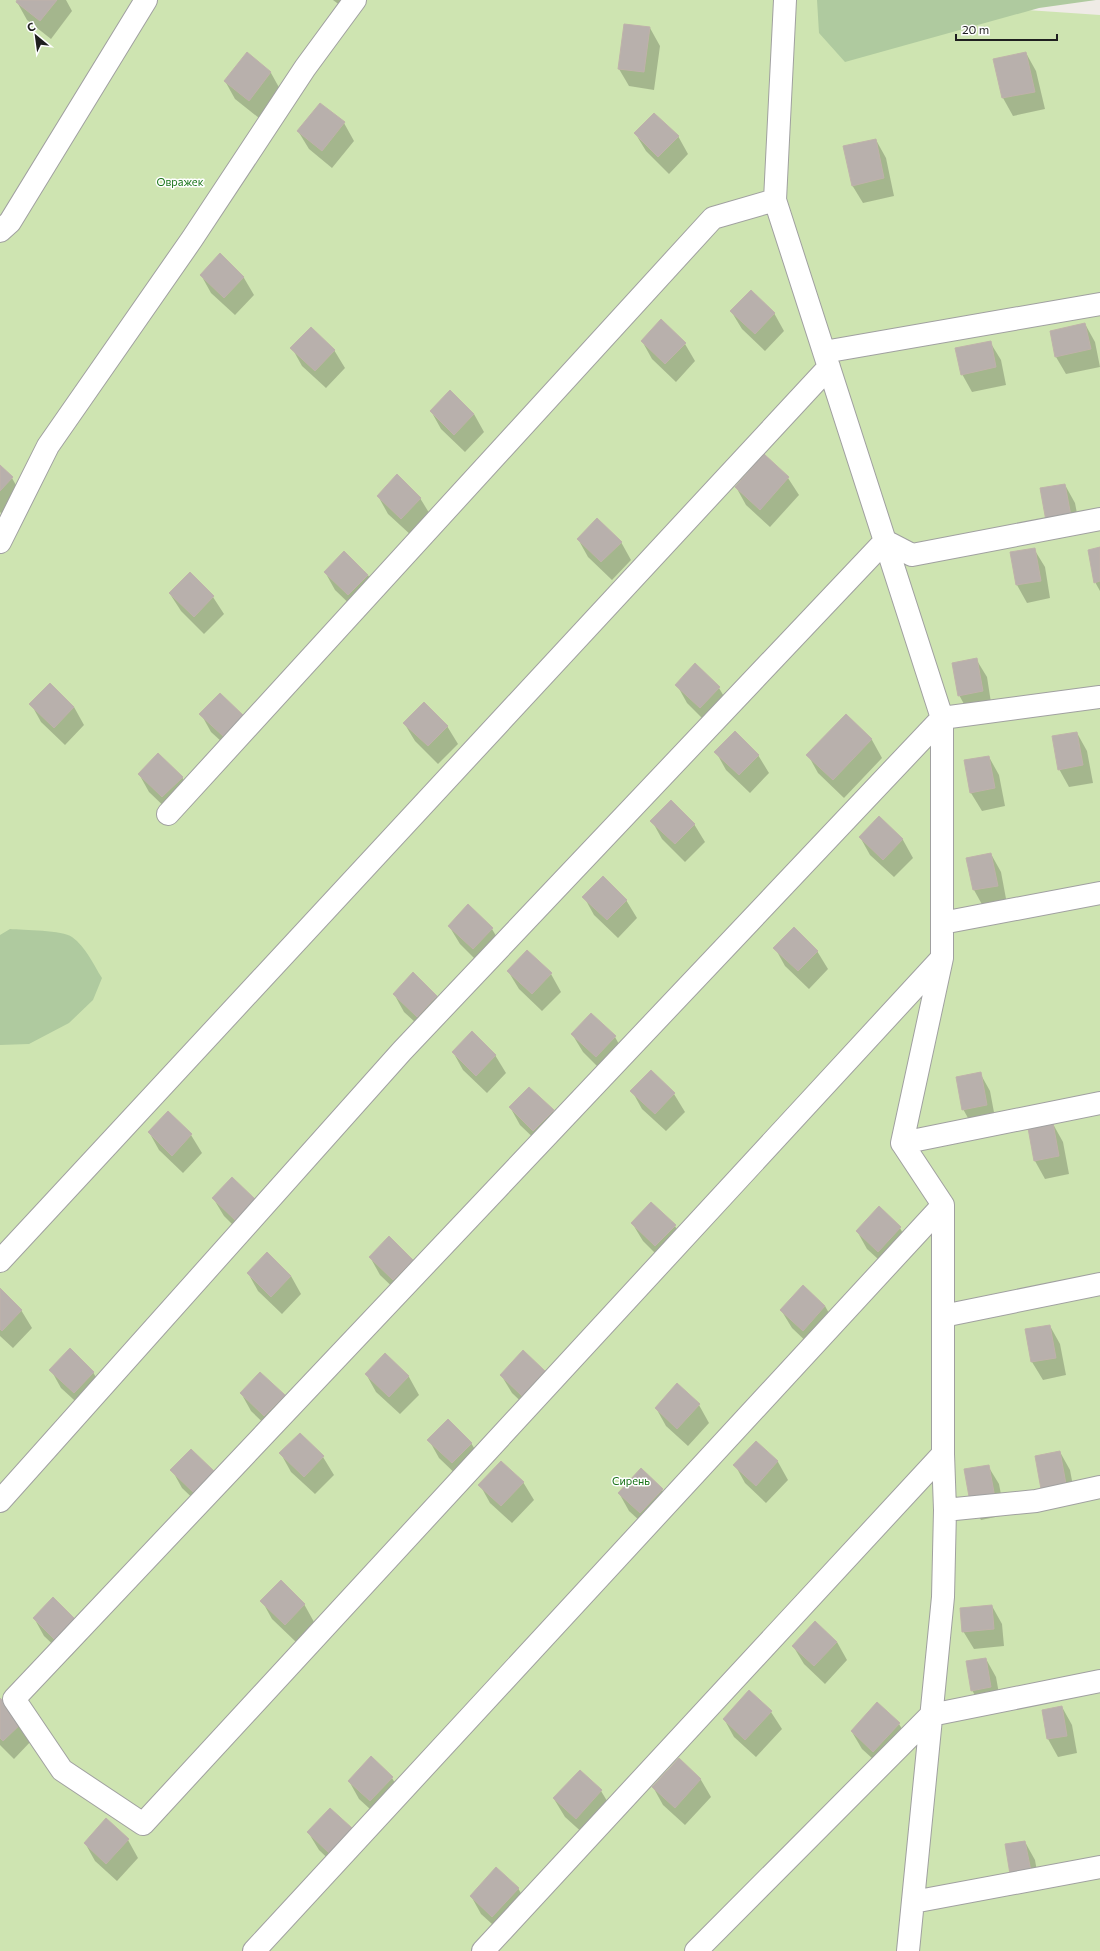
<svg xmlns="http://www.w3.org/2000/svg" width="1100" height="1951" viewBox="0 0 1100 1951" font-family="Commissioner,sans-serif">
<rect width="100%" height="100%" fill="#efebe6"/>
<path fill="#cee4b1" d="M0,0H882L1100,15V1951H0Z"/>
<path fill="#afca9f" d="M817,0H1096L1039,8L845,62L819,33Z
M10,929C23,930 63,930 72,937C86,947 93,964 102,978L93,1000L69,1023L29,1044L0,1045V935Z"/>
<path fill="#0003" d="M19,0H66L72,11L51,39L27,20L17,2Z
M333,0H359L349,12Z
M650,28L660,46L654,90L629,86L619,69Z
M1026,53L1036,71L1045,109L1013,116L1003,98L994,59Z
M247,54L271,73L281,91L259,118L235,99L225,81Z
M344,123L354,141L332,168L309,149L298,131Z
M635,133L678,136L688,154L669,174L646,151Z
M876,140L886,158L894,196L863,203L852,185Z
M220,255L244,278L254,295L235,315L211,293L201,275Z
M731,311L774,313L784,331L765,351L742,329Z
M1085,324L1095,342L1100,367L1066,374L1056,357Z
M642,341L685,344L695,361L676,382L652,359Z
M990,342L1001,360L1006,385L972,392L962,374Z
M292,348L334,350L345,368L326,388L302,366Z
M450,392L474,414L484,432L465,452L441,429L431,411Z
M0,466L12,478L22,496L4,516L0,512Z
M788,478L799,495L770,527L746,505L736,487Z
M1065,485L1075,503L1081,534L1057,539L1047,521Z
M378,496L420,498L431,516L412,536L388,514Z
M578,539L621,542L631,560L612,580L588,557Z
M1100,548V591L1095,582Z
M1034,549L1045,567L1050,598L1027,603L1017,585Z
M325,572L368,575L378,593L359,613L335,590Z
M170,594L213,597L224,614L204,634L181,611Z
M976,659L987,677L992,709L969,713L959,695Z
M677,685L719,688L729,705L710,726L687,703Z
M220,694L235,754L211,732L201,714Z
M31,704L74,707L84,725L65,745L41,722Z
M846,715L872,740L882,758L844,798L818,773L808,755Z
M404,723L447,726L458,744L438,764L415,741Z
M1077,733L1087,751L1093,783L1069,787L1059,769Z
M716,752L758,755L769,773L750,793L726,770Z
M989,757L999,775L1005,806L982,811L971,793L965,761Z
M139,774L182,777L192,795L173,815L149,792Z
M879,817L903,840L913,858L894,877L870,855L860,837Z
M652,821L694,824L705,842L685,862L662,839Z
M991,854L1001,872L1007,904L984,908L974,890L968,858Z
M584,897L626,900L637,918L618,938L594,915Z
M449,926L492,929L502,946L483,967L460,944Z
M775,948L817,951L828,969L809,989L785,966Z
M527,951L551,974L561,992L542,1011L519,989L508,971Z
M413,974L437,997L447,1014L428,1034L404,1012L394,994Z
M572,1034L615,1037L625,1055L606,1075L583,1052Z
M453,1052L495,1055L506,1073L487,1093L463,1070Z
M651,1071L674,1094L685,1112L666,1131L642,1109L632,1091Z
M980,1073L990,1091L996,1123L973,1127L963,1109Z
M510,1107L553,1111L563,1129L544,1148L520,1125Z
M168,1112L191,1135L202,1153L183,1173L159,1150L149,1132Z
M1053,1124L1063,1142L1069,1174L1045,1179L1035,1161L1029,1129Z
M232,1178L247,1239L224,1216L213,1198Z
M651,1203L675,1226L685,1244L666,1264L643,1241L632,1223Z
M879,1208L900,1228L910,1246L889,1269L867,1249L857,1231Z
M267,1254L291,1276L301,1294L282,1314L258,1291L248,1273Z
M370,1257L412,1260L423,1278L404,1298L380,1275Z
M0,1290L21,1310L32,1328L13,1348L0,1336Z
M825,1306L835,1324L813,1348L792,1328L781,1310Z
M1050,1326L1060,1344L1066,1375L1043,1380L1032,1362L1026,1330Z
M523,1352L545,1372L555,1390L533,1413L512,1393L501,1375Z
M385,1354L409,1377L419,1395L400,1414L376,1392L366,1374Z
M51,1370L93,1372L103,1390L85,1410L61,1388Z
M260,1373L284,1396L294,1414L275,1434L251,1411L241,1393Z
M699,1405L709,1423L688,1446L666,1426L656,1408Z
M300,1434L323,1457L334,1475L315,1494L291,1472L281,1454Z
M429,1440L471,1443L482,1461L463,1481L439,1458Z
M756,1442L778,1462L788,1480L766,1503L745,1483L735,1465Z
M191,1450L206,1511L182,1488L172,1470Z
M1060,1452L1070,1470L1076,1502L1053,1506Z
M988,1466L999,1484L1005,1515L981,1520L971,1502Z
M641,1470L662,1490L673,1508L651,1531L629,1511L619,1493Z
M523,1482L534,1500L512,1523L490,1503L480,1485Z
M262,1601L304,1604L314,1622L296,1642L272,1619Z
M992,1606L1002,1624L1004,1646L974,1649L963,1631Z
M34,1618L76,1621L87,1639L68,1659L44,1636Z
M837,1642L847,1660L825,1684L804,1664L793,1646Z
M986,1659L996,1677L1001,1705L982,1708L972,1690Z
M0,1699L33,1739L14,1759L0,1745Z
M877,1703L899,1724L910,1742L884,1769L862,1749L852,1732Z
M1062,1707L1072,1725L1077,1753L1058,1757L1048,1739Z
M771,1712L782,1729L756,1757L734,1737L724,1719Z
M679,1760L701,1780L711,1797L685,1825L663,1805L653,1787Z
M580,1771L601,1791L612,1809L586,1836L565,1817L554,1799Z
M392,1778L403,1796L381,1819L359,1799L349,1781Z
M330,1809L352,1829L362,1847L340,1870L319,1850L308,1832Z
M128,1840L138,1858L117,1881L95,1861L85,1843Z
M1025,1842L1035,1860L1040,1888L1021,1892Z
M518,1888L528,1906L503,1934L481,1914L471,1896Z"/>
<path fill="#b8b0ac" stroke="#bfb2aa" d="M17,0H57L40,21L16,2Z
M624,24L650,27L644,72L618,69Z
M247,52L271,72L249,101L224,81Z
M1026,52L1035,92L1002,98L993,59Z
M320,103L345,122L322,151L297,131Z
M654,113L679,136L658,157L634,133Z
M876,139L884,178L852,186L843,146Z
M220,253L244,277L224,298L200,275Z
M751,290L775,313L755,334L730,311Z
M661,319L686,343L665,364L641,341Z
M1085,323L1091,349L1055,357L1050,331Z
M311,327L335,350L315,371L290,348Z
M991,341L996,367L961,375L955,348Z
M450,390L474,414L454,435L430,411Z
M764,454L789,477L760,510L735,487Z
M0,465L13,477L0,491Z
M397,474L421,498L401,519L377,496Z
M1065,484L1071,516L1046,521L1040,488Z
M597,518L622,542L601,562L577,539Z
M1100,547V581L1094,583L1088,550Z
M1035,548L1041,581L1016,585L1010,552Z
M344,551L368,575L348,595L324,572Z
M190,572L214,596L194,617L169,593Z
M977,658L983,691L958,696L952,663Z
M695,663L720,687L700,708L675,685Z
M50,683L74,707L54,728L29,704Z
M220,693L244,716L224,737L199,714Z
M424,702L448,726L428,746L403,723Z
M846,714L872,739L833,780L806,755Z
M735,731L759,755L739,775L714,752Z
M1077,732L1083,765L1058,770L1052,736Z
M158,753L183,777L162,797L138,774Z
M989,756L995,788L970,793L964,760Z
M671,800L695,824L675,844L650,821Z
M879,816L903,839L883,860L859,837Z
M991,853L998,886L973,890L966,858Z
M603,876L627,900L607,920L582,897Z
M468,904L493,928L473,949L448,926Z
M794,927L818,951L798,971L773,948Z
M527,950L552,973L532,994L507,971Z
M413,972L437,996L417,1017L393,994Z
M591,1013L616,1036L596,1057L571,1034Z
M472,1031L496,1055L476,1076L452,1052Z
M651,1070L675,1093L655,1114L630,1091Z
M981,1072L987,1105L962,1110L956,1077Z
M529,1087L554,1110L533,1131L509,1107Z
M168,1111L192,1134L172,1156L148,1132Z
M1053,1123L1059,1156L1034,1161L1028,1128Z
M232,1177L256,1200L237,1222L212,1198Z
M651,1202L676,1225L655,1246L631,1223Z
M879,1206L901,1227L878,1252L856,1231Z
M389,1236L413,1260L393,1280L369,1257Z
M267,1252L291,1276L271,1297L247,1273Z
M803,1285L825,1306L803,1331L780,1310Z
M0,1288L22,1310L2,1331L0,1329Z
M1050,1325L1056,1358L1031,1362L1025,1329Z
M70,1348L94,1372L74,1393L49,1370Z
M523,1350L545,1371L522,1396L500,1375Z
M385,1353L409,1376L389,1397L365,1374Z
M260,1372L285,1395L264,1416L240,1393Z
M677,1383L700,1404L677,1429L655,1408Z
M448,1419L472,1443L452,1463L427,1440Z
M300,1433L324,1456L304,1477L279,1453Z
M756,1441L778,1461L756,1486L733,1465Z
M191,1449L215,1472L195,1494L170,1470Z
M1060,1451L1066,1484L1041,1489L1035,1456Z
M501,1461L524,1482L501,1506L478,1485Z
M989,1465L995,1498L970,1502L964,1469Z
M641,1468L663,1489L640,1513L618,1493Z
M281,1580L305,1604L285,1625L260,1601Z
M53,1597L77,1621L57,1642L33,1618Z
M992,1605L994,1629L962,1632L960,1608Z
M815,1621L837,1642L814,1666L792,1646Z
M986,1658L991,1687L971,1691L966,1661Z
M749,1690L772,1711L745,1740L723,1719Z
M0,1698L24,1721L3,1741L0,1738Z
M877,1702L900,1723L873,1752L851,1731Z
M1062,1706L1067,1736L1047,1739L1042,1710Z
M371,1756L393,1777L370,1801L348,1781Z
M679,1758L701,1779L675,1808L652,1787Z
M580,1770L602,1790L576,1819L553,1798Z
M330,1808L352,1828L329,1853L307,1832Z
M106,1818L129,1839L106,1864L84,1843Z
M1025,1841L1031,1871L1010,1874L1005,1844Z
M496,1867L519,1888L492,1917L470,1896Z"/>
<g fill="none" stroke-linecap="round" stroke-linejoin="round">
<g stroke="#a0a0a0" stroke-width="24">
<path id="minor" d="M785,0L775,200L942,718V958L902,1143L943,1205V1454L945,1510L943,1597L908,1951
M0,231L10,222L146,0
M824,352L1100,304
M0,542L48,446L192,239L305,68L355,0
M168,814L713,218L775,200
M942,923L1100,893
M942,958L143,1824L62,1770L14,1699L942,718L1100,697
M902,1143L1100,1103
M0,1261L829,367
M943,1316L1100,1284
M0,1501L402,1051L885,541L912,555L1100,519
M945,1510L1036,1501L1100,1487
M913,1902L1100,1867
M254,1951L943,1205
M483,1951L943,1454
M696,1951L931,1715L1100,1681"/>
</g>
<use href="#minor" stroke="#fff" stroke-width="22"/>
</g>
<g text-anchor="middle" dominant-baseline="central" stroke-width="3" stroke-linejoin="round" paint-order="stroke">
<g font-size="11" fill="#177317" stroke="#fff">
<text x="180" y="181">Овражек</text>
<text x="631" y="1480">Сирень</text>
</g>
</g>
<g transform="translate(36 36) rotate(331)" stroke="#ffffff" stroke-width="3" paint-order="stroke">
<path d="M0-3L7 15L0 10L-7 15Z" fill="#1f1f1f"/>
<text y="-6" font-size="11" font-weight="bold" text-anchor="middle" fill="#1f1f1f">С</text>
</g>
<path d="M956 34v6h101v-6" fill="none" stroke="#1f1f1f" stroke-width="2"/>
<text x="962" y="34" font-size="12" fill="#1f1f1f" stroke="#ffffff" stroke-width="3" paint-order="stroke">20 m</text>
</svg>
